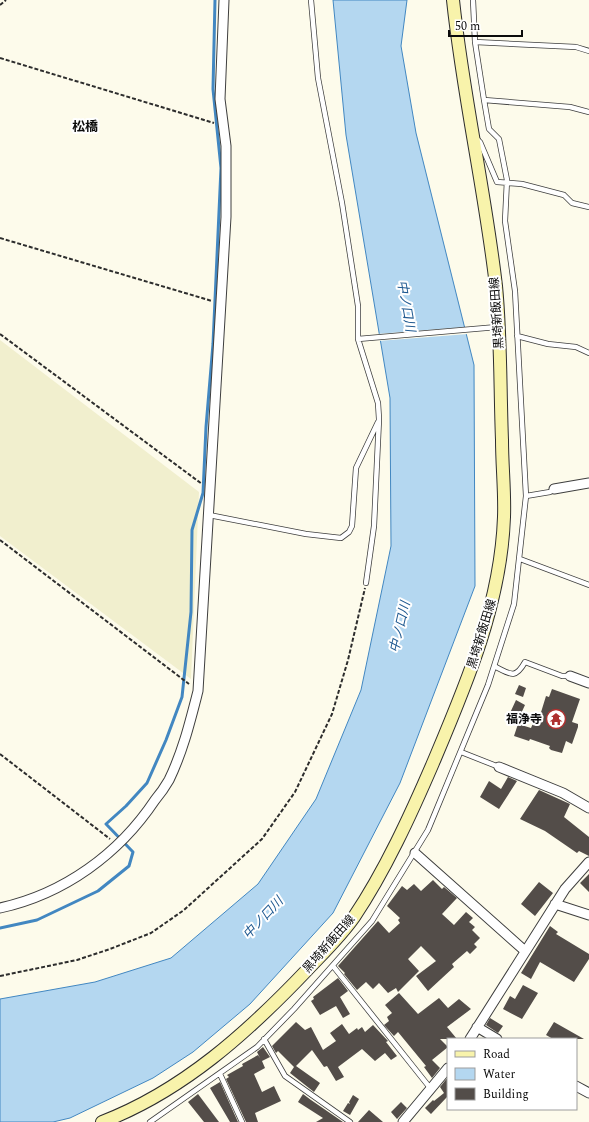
<svg xmlns="http://www.w3.org/2000/svg" width="589" height="1122" viewBox="0 0 589 1122" font-family="Spectral,'Noto Sans JP',serif">
<rect width="100%" height="100%" fill="#fdfbeb"/>
<path fill="#f1efce" d="M0,340L199,492L191,679L0,536Z"/>
<path fill="#b4d7f0" stroke="#4287c1" d="M333,0H407L401,46L416,133L474,365L475,586L400,783L333,913L250,1004L193,1052L153,1078L70,1118L53,1122H0V999L95,982L171,958L258,884L316,799L361,690L391,546L390,398L346,135Z"/>
<path fill="#fdfbeb" d="M466,327L468,334L378,341L377,334Z"/>
<g fill="none" stroke-linecap="round" stroke-linejoin="round">
<path stroke="#4287c1" stroke-width="3" d="M0,928L37,920L98,891L129,866L133,852L106,824L126,806L147,783L166,740L182,697L191,612L192,530L203,493L206,427L213,344L221,168L213,89L215,0"/>
</g>
<path fill="#534d49" d="M519,685L526,688L523,697L515,694Z
M552,689L580,699L572,722L578,724V727L572,744L566,741L562,753L551,750L549,748L550,746L530,739L529,741L514,736L518,724L531,728L534,721L538,722L546,696L549,697Z
M516,700L525,705L519,718L510,713Z
M508,777L517,781L499,809L480,797L489,781L501,789Z
M539,790L570,804L564,817L589,837V856L579,851L577,853L545,831L520,819Z
M589,874V892L580,883Z
M433,880L442,889L444,887L457,898L442,914L454,925L466,912L473,918L469,922L475,927L472,930L480,938L474,944L477,947L470,954L467,951L452,964L454,967L428,991L416,976L436,961L421,946L408,959L419,971L398,992L396,988L388,993L379,983L373,989L366,982L357,990L344,974L345,973L338,966L378,921L389,933L400,923L398,920L400,918L387,906L402,886L407,890L414,884L421,891Z
M539,882L553,893L535,916L521,904Z
M550,926L558,932L556,934L589,954V959L574,982L540,962L531,979L521,973Z
M338,978L348,991L340,997L350,1014L343,1018L336,1006L320,1015L311,1001L314,999L313,997Z
M523,985L538,993L522,1019L503,1009L510,996L515,999Z
M399,993L418,1014L439,998L448,1008L459,999L471,1009L447,1027L457,1039H440L448,1047L432,1060L440,1068L432,1078L424,1067L426,1066L398,1032L394,1036L384,1025L389,1021L387,1017L392,1013L385,1005Z
M490,1018L503,1026L498,1033L486,1025Z
M296,1022L305,1030L311,1027L323,1050L336,1041L330,1033L342,1024L349,1034L357,1028L358,1030L362,1027L365,1032L373,1025L388,1041L386,1042L397,1056L391,1060L385,1053L375,1061L362,1049L338,1067L344,1077L336,1081L327,1066L324,1067L312,1050L296,1066L320,1083L314,1092L290,1073L294,1067L278,1051L276,1053L272,1046Z
M554,1022L584,1039H553L546,1035Z
M263,1047L270,1057L262,1061L265,1068L254,1074L262,1092L274,1086L281,1101L255,1113L258,1122H246L226,1079L229,1077L227,1075L243,1066L242,1064L258,1055L260,1058L257,1052Z
M448,1077V1098L447,1097L431,1114L425,1108L433,1100L434,1101L444,1093L440,1087Z
M220,1082L238,1122H230L210,1088Z
M198,1094L219,1122H204L188,1102Z
M303,1094L311,1100L343,1122H316L323,1118L298,1102Z
M353,1095L359,1099L350,1115L343,1111L348,1103L350,1104L349,1102Z
M401,1102L407,1108L397,1119L391,1112Z
M369,1110L383,1122H358Z"/>
<g fill="none" stroke-linecap="round" stroke-linejoin="round">
<g stroke="#3e3e3e" stroke-width="6">
<path id="service" d="M311,0L318,78L342,203L358,306V339L378,403L379,419L374,526L366,583
M475,42L576,47L589,51
M484,100L570,107L589,112
M476,138L480,142L497,182L522,184L564,195L572,203L589,207
M517,336L548,344L576,347L589,353
M358,339L497,327
M526,496L550,492L554,489
M209,515L306,534L341,538L349,532L352,526L356,468L378,422
M520,559L589,585
M494,666C510,674 515,680 525,662L562,676H570
M461,752L499,767
M333,966L431,1089
M264,1039L285,1076L350,1122
M220,1074L242,1122
M150,1122L257,1047L294,1009L372,921L428,830L488,685L514,604L526,496L515,291L505,221L507,180L499,139L489,129L484,100L475,42L473,0"/>
</g>
<g stroke="#3e3e3e" stroke-width="11">
<path id="minor" d="M554,489L589,483
M570,676L589,683
M499,767L563,793L589,808
M415,853L525,951
M555,904L589,915
M0,908C64,894 119,854 155,800C160,794 165,787 169,780C183,751 190,722 198,691L226,217V146L220,99L224,0
M477,1027L497,1039
M470,1039L565,889L589,862
M576,1086L589,1093
M403,1122L448,1068"/>
</g>
<g stroke="#2d2d2d" stroke-width="14">
<path id="secondary" d="M102,1122C183,1091 248,1032 307,970C323,953 340,937 354,917C385,871 411,814 433,763C466,685 501,604 504,517C505,492 502,466 502,440C500,389 501,337 496,286C485,190 463,96 453,0"/>
</g>
<path stroke="#2d2d2d" stroke-width="2" stroke-dasharray="4 2" stroke-linecap="butt" d="M0,5L6,0
M0,58L214,123
M0,238L212,301
M0,334L202,484
M0,540L189,684
M0,754L110,839
M0,976L77,960L110,949L151,933L184,910L262,839L295,792L332,714L348,660L365,588"/>
<use href="#service" stroke="#fff" stroke-width="4.5"/>
<use href="#minor" stroke="#fff" stroke-width="9"/>
<use href="#secondary" stroke="#f8f3ab" stroke-width="12"/>
</g>
<defs>
<g id="temple-ring" transform="scale(1)"><circle r="9.5" fill="#fff" stroke="#ae3130" stroke-width="1.5"/><path d="M0-6L5-2H3V0L6.5 2.5H4V6H1.5V3h-3V6H-4V2.5H-6.5L-3 0V-2H-5Z" fill="#ae3130"/></g>
</defs>
<g fill-rule="evenodd">
<use href="#temple-ring" x="556" y="719"/>
</g>
<g text-anchor="middle" dominant-baseline="central" stroke-width="4" stroke-linejoin="round" paint-order="stroke">
<g font-size="12" fill="#0b0b0b" stroke="#fff">
<text transform="translate(497 313) rotate(-94)">黒埼新飯田線</text>
<text transform="translate(482 634) rotate(-73)">黒埼新飯田線</text>
<text transform="translate(329 944) rotate(-49)">黒埼新飯田線</text>
</g>
<g font-size="12" font-weight="bold" fill="#0b0b0b" stroke="#fff" text-anchor="end">
<text x="542" y="719">福浄寺</text>
</g>
<g font-size="13" font-weight="bold" fill="#0b0b0b" stroke="#fff">
<text x="85" y="127">松橋</text>
</g>
<g font-size="13" font-style="italic" fill="#205a91" stroke="#fff">
<text transform="translate(406 306) rotate(80)">中ノ口川</text>
<text transform="translate(400 627) rotate(-77)">中ノ口川</text>
<text transform="translate(263 918) rotate(-47)">中ノ口川</text>
</g>
</g>
<rect x="447" y="1038" width="130" height="72" fill="#ffffff" stroke="#9d9d9d"/>
<rect x="455" y="1051" width="20" height="6" fill="#f8f3ab" stroke="#9d9d9d"/>
<text x="483" y="1058" font-size="12" fill="#0b0b0b">Road</text>
<rect x="455" y="1068" width="20" height="12" fill="#b4d7f0" stroke="#9d9d9d"/>
<text x="483" y="1078" font-size="12" fill="#0b0b0b">Water</text>
<rect x="455" y="1088" width="20" height="12" fill="#534d49" stroke="#9d9d9d"/>
<text x="483" y="1098" font-size="12" fill="#0b0b0b">Building</text>
<path d="M449 30v6h73v-6" fill="none" stroke="#0b0b0b" stroke-width="2"/>
<text x="455" y="30" font-size="12" fill="#0b0b0b" stroke="#ffffff" stroke-width="3" paint-order="stroke">50 m</text>
</svg>
